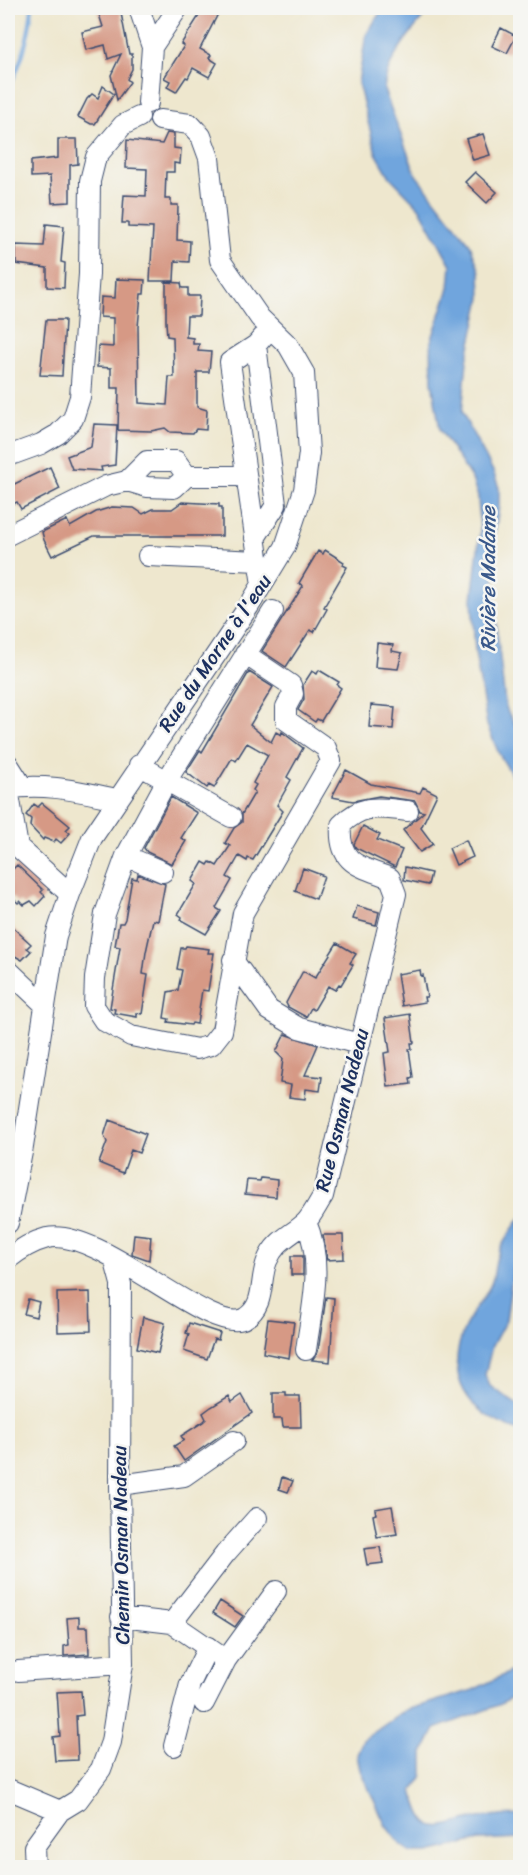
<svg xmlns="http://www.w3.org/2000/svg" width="528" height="1875" viewBox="0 0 528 1875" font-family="Sriracha,sans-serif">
<rect width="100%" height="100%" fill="#f6f6f2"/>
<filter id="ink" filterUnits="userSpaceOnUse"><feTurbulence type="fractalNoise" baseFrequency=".0167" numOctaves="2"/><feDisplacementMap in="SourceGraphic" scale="12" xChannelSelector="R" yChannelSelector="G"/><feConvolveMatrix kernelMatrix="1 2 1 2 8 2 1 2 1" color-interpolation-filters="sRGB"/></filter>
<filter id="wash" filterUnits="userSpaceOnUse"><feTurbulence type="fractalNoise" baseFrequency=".008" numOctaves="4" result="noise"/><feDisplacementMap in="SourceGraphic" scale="24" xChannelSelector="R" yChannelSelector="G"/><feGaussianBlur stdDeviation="1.35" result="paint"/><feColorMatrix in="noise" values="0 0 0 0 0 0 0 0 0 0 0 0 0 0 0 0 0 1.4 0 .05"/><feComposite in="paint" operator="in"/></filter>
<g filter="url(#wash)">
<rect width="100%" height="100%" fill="#eee7ce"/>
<path fill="#70a5dd" stroke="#466a9e" stroke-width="1.5" d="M383,8H431C413,30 385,60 384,90L416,175L470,244L480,272L481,298L467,361L462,413L493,471L499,488V506L494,539L495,612L505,703L508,713L520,732V788L499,754L487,725L475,652L472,599L480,532L478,497L472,479L440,430L432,382L431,342L449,288L451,265L419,207L390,177L376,153L358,83L366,35Z
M520,1218V1250L513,1271L506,1320L492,1346L485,1375L490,1386L520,1407V1431C468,1415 441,1377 467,1323C474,1309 485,1298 491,1284C495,1276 494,1266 497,1257C501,1243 512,1230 520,1218Z
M520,1667V1693L501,1704L435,1729L423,1753V1776L413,1790C425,1838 434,1828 473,1819C489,1815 505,1816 520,1815V1838L479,1840L429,1852H412L400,1844L386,1826L360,1770L357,1755L363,1740L406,1710L473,1690Z"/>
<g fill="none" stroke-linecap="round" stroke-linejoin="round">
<path stroke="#70a5dd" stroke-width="4" d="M8,88C22,64 29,35 32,8"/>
</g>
<g id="blocks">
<path fill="#d69985" d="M97,8H120L129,54H132V69L127,79L130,82L117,100L111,75L121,54L108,59L105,45L86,50L82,32L103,27Z
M204,8H221L200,49L211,55L209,58L217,63L209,77L193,68L188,78L186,77L176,92L167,87L170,81L164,78L184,46L181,44Z
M501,28L516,36L507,53L492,46Z
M103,86L114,94L95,124H91L78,117L87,99L92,94L98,98Z
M167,133L174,134V148L181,149L180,164L174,163V172H166L165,199H171V205H178L177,240L190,241L189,262L175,261L174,281H150L153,228L128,227V223H122L124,195L146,196L147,169L126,168L127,140L162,144Z
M483,134L490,155L473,160L466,139Z
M58,139H77L78,164L70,165V202L52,203L50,176L31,177V161L58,158Z
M475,172L497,192L487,203L465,182Z
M46,224L64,226L61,262L65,263L64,288L47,287V268L16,264V245L44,246Z
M116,279L145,280L144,294H141L138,327L139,403L167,405L169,377H174L173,337L167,336L166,322V282L181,283L182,288H188V296H200L199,316H187L186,337L193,338V344H199L198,351L211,352L209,372H197V407L207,410L206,430L196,429L193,433L170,432L165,428L151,431L118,430L119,388H111V368L97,367L98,346L113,347V318L100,317L101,297L115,298Z
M46,320H65L62,376L40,375Z
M94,424L117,425L115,465L101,467L102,471L72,469L67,456L91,447Z
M50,467L60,489L21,509L17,502L8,506V487Z
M182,502L219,504V507H222V536H94L52,556L44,540L42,532L67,520L70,527L96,512L112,507L134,508L143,514L153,509H172Z
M325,550L344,562L343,565L347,567L324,607L327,609L314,632L310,630L286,667L262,651L303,586L299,583L315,556L318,551L323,554Z
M377,643L393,645L392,651L402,653L398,669L375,667Z
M319,670L339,682L337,685L341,688L321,721L317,719L315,722L298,710L304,699L303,685L312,671L317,674Z
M249,672L273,687L250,725L271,742L276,732L281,735L282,732L303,748L287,777L291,780L277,805L283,811L253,860L248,858L247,861L239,856L227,877L232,880L216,908L221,911L206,934L181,920L182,917L178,914L196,884L192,881L203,862L208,865L210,862L217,866L230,846L225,843L234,828L242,822V814L255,792L253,790L256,785L253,783L268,755L247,743L236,761L232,758L214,788L209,785L207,788L186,772L200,750L202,752L205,747Z
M371,705L395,707L393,729L369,727Z
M346,770L371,784L420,793L423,787L437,794L421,828L433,844L420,852L403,830L424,812L420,811L415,801L379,796L353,801L332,797Z
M171,797L197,813L181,838L186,841L172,864L147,852L144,848Z
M42,803L70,826L66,830L70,833L61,843L56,839L54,842L44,838L43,840L30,826L31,819L26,815L34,804L38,807Z
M363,826L380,835L377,840L402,850L395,867L356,848L354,844Z
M466,840L473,857L456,865L449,848Z
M8,863L13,869L17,865L43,890L41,892L45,896L36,906L31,901L24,905L20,901L18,903L8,894Z
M405,867L431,873L428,885L404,880Z
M303,868L324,876L316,899L295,891Z
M138,874L165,884L158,921L153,920L146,952L143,974L148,975L142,1014L137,1013V1017L114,1013L115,1009L110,1008L120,947L115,946L119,923H123L125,919L132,878L137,879Z
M357,906L379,912L376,925L353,919Z
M8,923L31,944L27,948L31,951L22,960L8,952Z
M337,943L356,954L350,963L353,965L341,985L339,984L335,990L328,986L314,1010L311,1008L306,1017L288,1007L286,1003L303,971L315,978Z
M186,946L209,949L208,953H214L208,991L202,990L197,1024L192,1023L191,1025L168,1022L169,1019L164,1018L168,992L178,990L182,970L177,969L181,948H185Z
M420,970L421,976L423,975L427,997H424L425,1002L402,1006L397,974Z
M410,1014L414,1043H411L412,1049H409L413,1077L410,1078L411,1084L388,1087L384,1053L390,1052L385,1018Z
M285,1034L318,1045L305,1075L322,1077L320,1091L306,1089L305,1099L289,1097L291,1085L280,1083L283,1059L276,1052Z
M109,1120L146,1134L139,1153L131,1150L123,1173L99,1163L107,1142L104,1136Z
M261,1178L277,1180L276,1197L245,1194L247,1180L260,1181Z
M134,1234L151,1236L149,1260L132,1254Z
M323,1235H343L344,1259L327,1260Z
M291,1256H303V1275H291Z
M90,1292L91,1331L58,1332L57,1293Z
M326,1297L334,1298L330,1362L312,1360L318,1352Z
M28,1299L39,1302L36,1317L24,1314Z
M143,1317L165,1323L158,1353L137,1348Z
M268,1319L294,1322L289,1358L263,1353Z
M189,1323L220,1333L218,1340L214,1339L207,1359L184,1351L189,1334L186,1333Z
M273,1393H286V1396H300L301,1427H283L282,1419H273Z
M242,1395L252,1413L184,1461L174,1446L184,1440L181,1436L203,1422L206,1419L203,1413L211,1407L229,1396L232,1402Z
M282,1477L293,1481L288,1492L279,1489Z
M392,1506L397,1534L377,1537L373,1515L376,1514L375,1509Z
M380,1547L383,1563L367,1565L364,1549Z
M220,1601L243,1616L235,1627L213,1613Z
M79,1617V1627H88L89,1654L64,1656V1646L69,1645L67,1618Z
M81,1691L83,1715L76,1716L78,1760L55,1761L53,1737L60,1736L57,1692Z"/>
</g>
</g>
<g filter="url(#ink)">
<use href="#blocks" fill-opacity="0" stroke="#3b4b6f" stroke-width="1.5"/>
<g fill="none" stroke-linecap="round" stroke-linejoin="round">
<g stroke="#3b4b6f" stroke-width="22">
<path id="minor" d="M139,8L152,47L148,103
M152,47L178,8
M256,345L230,362L262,585
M8,456L41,444L58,434L73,419L80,397L89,274L90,181L96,157L123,125L139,117
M127,481L147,461H176L187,476
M8,535L106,486L127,481L147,487L174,488L187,476H246
M255,538L276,505L256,345L263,337
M148,556L258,561
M245,654L291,685L293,694L286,707V720L326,748L331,761L243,913L222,1031L211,1045L197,1049L131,1036L104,1021L94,1006L95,978L105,914L126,856L167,780L273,611
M8,764L22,786
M139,765L231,817
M8,789L18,847L70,894
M8,789C43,782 82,792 117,799
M126,856L163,872
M233,960L269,1010L299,1028L359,1044
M8,970L45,1005
M306,1222C324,1263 312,1306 306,1350
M8,1223L23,1147L56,936L70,894L92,838L249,606L285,547L304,490L309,453L304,373L288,345L260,318L220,260L209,158L201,136L190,124L160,120
M8,1259C19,1250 32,1242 47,1238C100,1226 211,1338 245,1318C266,1305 259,1281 267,1261C275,1241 290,1236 305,1223C312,1216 317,1205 323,1196L396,894L390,878C359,866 338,864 341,825C363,803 378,808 408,811
M120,1485L184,1476L234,1441
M121,1617L172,1623L226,1660
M172,1623L225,1554L257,1518
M18,1671L123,1664
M204,1703L226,1660L276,1591
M174,1746L190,1684L208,1647
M8,1789L60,1811
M35,1868L34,1847L60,1811L78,1800L101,1769L111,1742L123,1664L120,1485L121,1284L114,1258"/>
</g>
<use href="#minor" stroke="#fff" stroke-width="20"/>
</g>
</g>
<g text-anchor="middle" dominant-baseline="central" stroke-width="5" stroke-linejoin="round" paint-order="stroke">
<g font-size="20" fill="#1b2f5e" stroke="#f6f6f2">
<text transform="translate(215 653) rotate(-56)">Rue du Morne à l'eau</text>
<text transform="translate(342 1110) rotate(-76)">Rue Osman Nadeau</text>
<text transform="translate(121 1545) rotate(-91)">Chemin Osman Nadeau</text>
</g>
<g font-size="21" font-style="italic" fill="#39588a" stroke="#f6f6f2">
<text transform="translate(488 579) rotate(-90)">Rivière Madame</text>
</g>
</g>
<rect width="528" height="1875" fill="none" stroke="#f6f6f2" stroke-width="30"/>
</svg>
